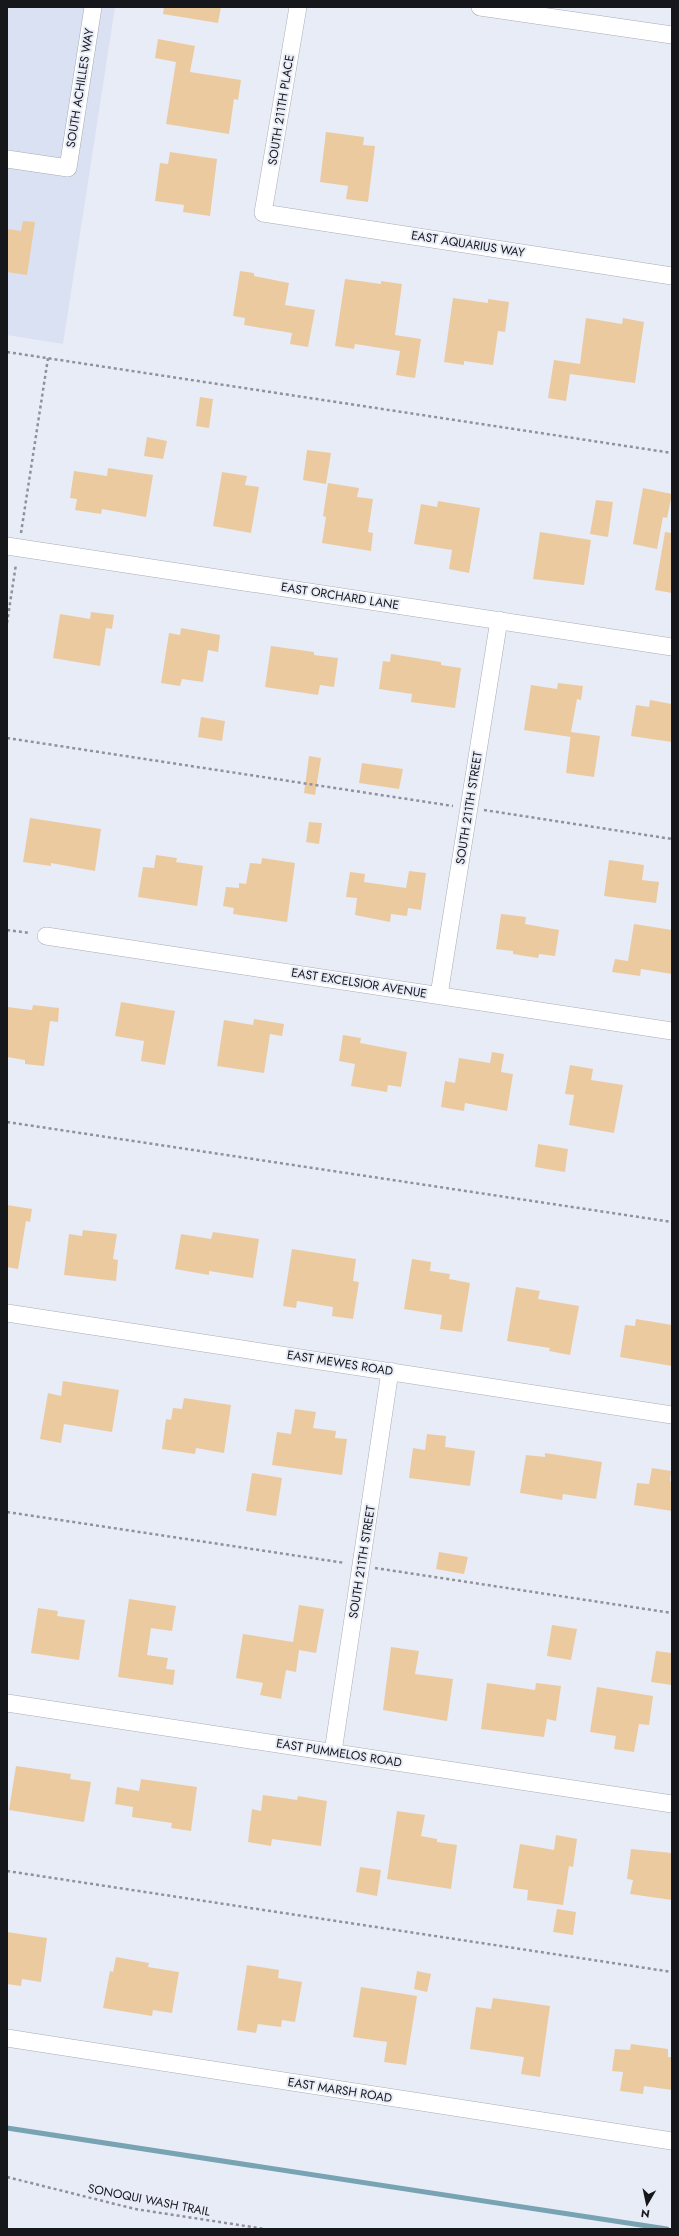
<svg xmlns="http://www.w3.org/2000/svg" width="679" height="2236" viewBox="0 0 679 2236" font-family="Jost,sans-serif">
<rect width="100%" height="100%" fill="#e8ecf7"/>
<path fill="#dae1f2" d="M7,7H115L63,344L7,335Z"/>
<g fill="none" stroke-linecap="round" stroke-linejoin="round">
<path stroke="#78a3b3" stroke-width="5" d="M7,2128L667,2229"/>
</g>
<path fill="#ecca9f" d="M164,7H221L218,23L163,14Z
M158,39L195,46L190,72L241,80L238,100L234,99L229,134L166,124L176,62L155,58Z
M326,132L364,137L363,145L375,146L368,202L346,199L348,186L320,182Z
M170,152L217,159L210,216L183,212L184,205L155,201L160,163L168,164Z
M23,221L35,222L27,275L7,272V229L21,231Z
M240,271L254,273V276L289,283L285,305L315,310L308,347L290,344L292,333L244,325L245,318L233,316Z
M345,279L381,284V281L402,284L395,335L421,339L415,378L396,375L400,351L355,344L354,349L335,346Z
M453,298L488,303V299L509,302L505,332L498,331L493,365L464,361V365L444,362Z
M586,318L622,324L623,318L644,322L635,383L570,374L566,401L548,398L554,360L580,364Z
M200,397L213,399L209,428L196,426Z
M147,437L167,441L163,459L144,456Z
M307,450L331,453L326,484L303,480Z
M108,468L153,475L146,517L102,509L101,514L75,510L77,499L70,498L74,471L107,476Z
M222,472L247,476L245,485L259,487L251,533L213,526Z
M328,483L359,488L357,497L373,499L368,532L373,533L371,551L322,543L326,517L323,516Z
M643,488L672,494L667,518L663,517L657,549L633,544Z
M596,500L613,502L608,537L590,534Z
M438,501L480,508L469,573L449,569L452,550L414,544L421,504L437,507Z
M540,532L591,540L584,585L533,579Z
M665,532L672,533V593L655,590Z
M91,612L114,615L112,629L106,628L100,666L53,658L60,614L90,619Z
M181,628L220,635L218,652L208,650L203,682L182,679L180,686L161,683L169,633L180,635Z
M271,646L314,652V655L338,658L334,687L320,685L318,695L265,687Z
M391,654L441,662V665L461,668L455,708L411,702L412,694L379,689L383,661L390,662Z
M558,683L583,686L581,700L577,699L571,732L600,736L594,777L566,773L571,733V737L524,730L531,685L557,689Z
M650,700L672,704V742L631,736L636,705L649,707Z
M201,717L225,721L222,741L198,737Z
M309,756L321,758L315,795L304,793Z
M362,763L403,769L399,789L359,783Z
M30,818L101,829L95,871L51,863V866L23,862Z
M309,822L322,823L319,844L306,842Z
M156,855L177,858L176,862L203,866L197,906L138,897L143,867L154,868Z
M262,858L295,863L287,922L233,914L234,908L223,906L226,887L239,888V883L246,884L250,863L261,864Z
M609,860L644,865L642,880L659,882L656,903L604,896Z
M409,871L426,873L421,910L408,908L407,916L391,914L390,922L355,915L357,898L346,897L350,872L365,874L364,882L406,888Z
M501,914L526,917L525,924L559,930L555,956L539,954L538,958L513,954V951L496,949Z
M634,924L672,930V974L641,969L640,976L612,972L615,959L628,961Z
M121,1002L175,1011L165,1065L141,1061L144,1041L115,1036Z
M33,1005L59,1008L58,1022L50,1021L44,1066L25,1064V1060L7,1057V1007L32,1010Z
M254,1019L284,1024L282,1036L270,1034L264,1073L217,1066L224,1020L253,1025Z
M343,1035L361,1038L360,1043L407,1052L401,1087L388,1085L387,1092L351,1086L355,1064L339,1061Z
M492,1052L504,1054L501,1072L513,1074L507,1111L465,1103L464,1111L441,1107L445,1081L455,1083L459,1058L490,1063Z
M570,1065L593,1069L591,1080L623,1085L614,1133L569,1125L574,1095L565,1094Z
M538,1144L568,1149L565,1172L535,1167Z
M7,1205L32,1209L30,1222L26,1221L18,1269L7,1267Z
M83,1230L117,1234L113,1259L118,1260L116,1281L64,1275L69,1234L82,1236Z
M213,1232L259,1239L253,1278L209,1271V1275L175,1269L181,1234L211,1239Z
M292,1249L356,1259L353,1281L359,1282L353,1319L332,1316L333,1307L297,1301L296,1308L283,1306Z
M412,1259L431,1262L430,1271L450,1274L449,1279L470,1283L462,1332L440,1329L442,1315L404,1309Z
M516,1287L540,1291L538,1299L579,1306L570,1355L549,1351L550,1348L507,1341Z
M636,1319L672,1325V1366L620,1357L625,1325L635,1326Z
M63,1381L119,1390L112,1432L64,1424L61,1443L40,1439L48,1393L61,1396Z
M184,1398L231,1405L224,1453L196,1448L195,1454L162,1449L166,1419L171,1420L173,1408L182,1409Z
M295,1409L316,1412L313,1428L336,1431L335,1438L347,1439L342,1475L272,1465L277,1432L291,1434Z
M427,1434L446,1436L445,1447L475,1451L470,1486L409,1478L413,1448L425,1450Z
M545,1453L602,1462L596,1499L563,1494L562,1500L520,1493L526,1455L545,1457Z
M652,1468L671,1471L670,1481L672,1482V1511L634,1505L637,1483L649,1484Z
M252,1473L282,1478L276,1516L246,1511Z
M439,1552L468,1557L464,1574L436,1569Z
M129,1599L176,1606L172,1631L151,1628L147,1655L168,1658L166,1669L175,1670L173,1685L118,1677Z
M299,1605L324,1609L316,1653L299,1650L296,1672L286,1670L281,1699L260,1695L263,1683L236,1678L243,1634L293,1642Z
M38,1608L58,1611L57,1616L85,1620L79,1660L31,1653Z
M552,1625L577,1629L571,1660L547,1656Z
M391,1647L419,1651L415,1674L453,1679L447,1721L383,1710Z
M656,1651L672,1653V1685L651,1682Z
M487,1683L535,1690L536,1683L561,1686L556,1721L547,1719L544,1737L481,1729Z
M597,1687L653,1696L649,1725L639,1724L634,1752L614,1749L616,1736L590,1732Z
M16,1766L71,1774L70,1779L91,1782L84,1822L9,1810Z
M141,1779L197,1787L191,1831L171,1828L172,1823L132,1817L133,1807L115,1804L117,1787L139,1791Z
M263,1795L297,1800L298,1796L327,1801L321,1846L272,1839L271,1846L248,1842L252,1809L261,1811Z
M397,1811L425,1815L421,1836L437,1839V1842L457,1845L451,1889L387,1879Z
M556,1835L577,1839L573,1867L569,1866L563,1905L527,1900L528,1890L513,1888L520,1844L554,1850Z
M631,1849L672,1853V1900L630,1894L633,1880L627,1879Z
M360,1867L381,1870L377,1896L356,1892Z
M557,1909L576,1912L573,1935L553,1932Z
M7,1932L47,1938L41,1982L22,1979L21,1986L7,1984Z
M116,1957L149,1963L148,1967L179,1972L172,2013L153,2010L152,2016L103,2008L110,1971L113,1972Z
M247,1965L279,1970L278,1978L302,1982L295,2022L282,2020L281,2027L258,2024L256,2033L237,2030Z
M417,1971L431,1974L427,1992L414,1989Z
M361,1987L417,1996L406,2065L384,2062L387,2042L353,2037Z
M493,1998L550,2006L540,2077L521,2074L524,2057L470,2049L476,2007L491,2009Z
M631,2044L668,2049V2057H672V2090L644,2086L643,2094L620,2091L623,2072L612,2071L615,2049L630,2050Z"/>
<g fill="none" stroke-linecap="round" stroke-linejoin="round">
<g stroke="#a8acb6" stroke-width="18">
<path id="minor" d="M298,7L263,213L672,276
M480,7L672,35
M7,159L68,168L93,7
M7,546L672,647
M46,936L672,1031
M439,995L499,620
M7,1313L672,1415
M7,1703L672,1804
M333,1752L390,1371
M7,2038L672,2141"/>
</g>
<path stroke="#8f929a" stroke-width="2.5" stroke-dasharray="3 3" stroke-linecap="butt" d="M7,352L672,453
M21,533L48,358
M7,623L16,564
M7,738L453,806
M484,810L672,839
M7,930L30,933
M7,1122L672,1222
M7,1512L345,1563
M375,1568L672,1613
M7,1871L672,1972
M7,2177L135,2209L265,2229"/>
<use href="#minor" stroke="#fff" stroke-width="17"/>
</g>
<g text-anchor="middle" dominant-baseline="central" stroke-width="4" stroke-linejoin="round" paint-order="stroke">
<g font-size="12" fill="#16171b" stroke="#e8ecf7">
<text transform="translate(80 88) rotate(-81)">SOUTH ACHILLES WAY</text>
<text transform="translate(281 110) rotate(-81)">SOUTH 211TH PLACE</text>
<text transform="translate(468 244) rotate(9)">EAST AQUARIUS WAY</text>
<text transform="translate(340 596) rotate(9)">EAST ORCHARD LANE</text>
<text transform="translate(469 808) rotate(-81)">SOUTH 211TH STREET</text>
<text transform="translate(359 983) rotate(9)">EAST EXCELSIOR AVENUE</text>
<text transform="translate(340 1363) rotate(9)">EAST MEWES ROAD</text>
<text transform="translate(362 1562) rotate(-81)">SOUTH 211TH STREET</text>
<text transform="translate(339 1753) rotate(9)">EAST PUMMELOS ROAD</text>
<text transform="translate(340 2090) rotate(9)">EAST MARSH ROAD</text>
<text transform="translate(149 2200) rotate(11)">SONOQUI WASH TRAIL</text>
</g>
</g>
<rect width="679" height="2236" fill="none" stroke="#16171b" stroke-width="16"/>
<g transform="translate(647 2204) rotate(189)" stroke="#e8ecf7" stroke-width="3" paint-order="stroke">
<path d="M0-3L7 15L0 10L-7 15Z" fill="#16171b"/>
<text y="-6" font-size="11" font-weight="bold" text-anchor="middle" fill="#16171b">N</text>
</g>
</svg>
